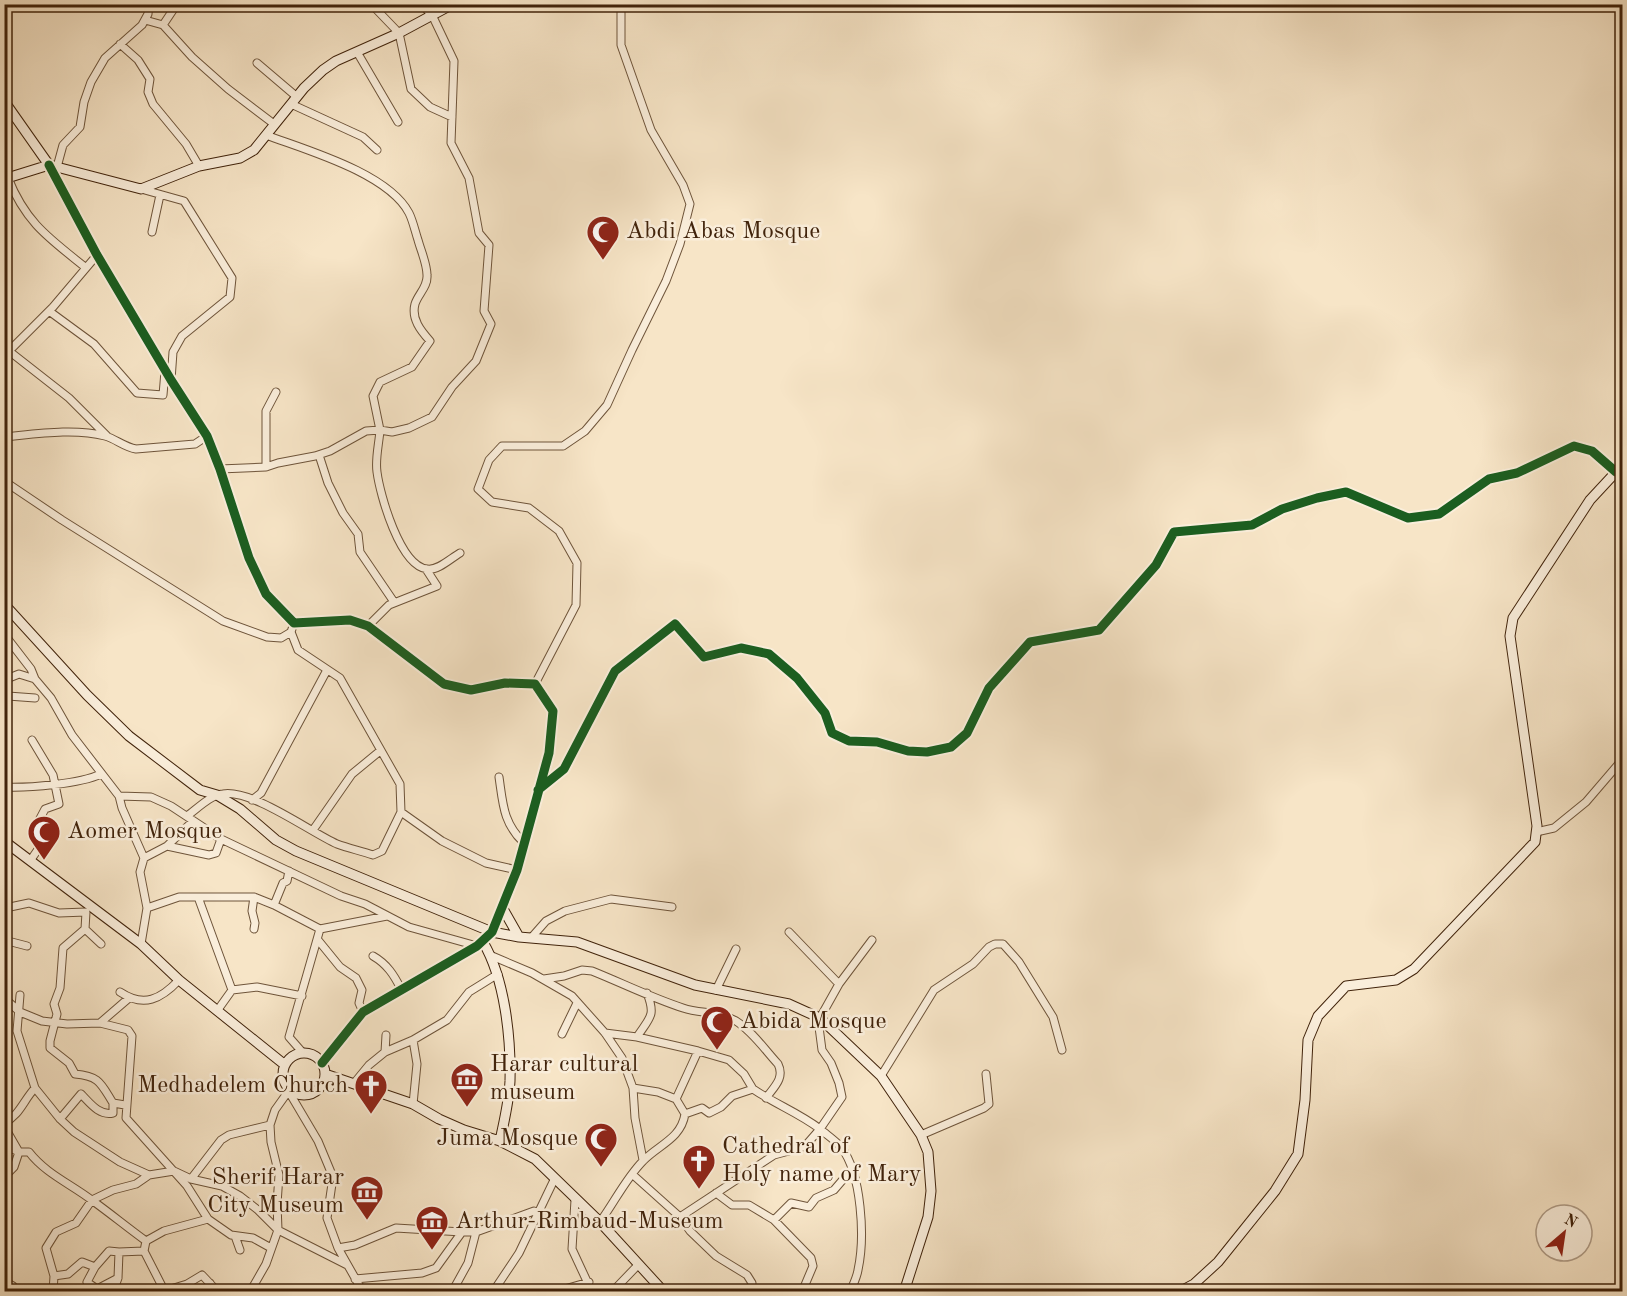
<svg xmlns="http://www.w3.org/2000/svg" width="1627" height="1296" viewBox="0 0 1627 1296" font-family="'Old Standard TT',serif">
<rect width="100%" height="100%" fill="#f7e5c7"/>
<filter id="stains"><feTurbulence type="fractalNoise" baseFrequency=".00333" numOctaves="4"/><feColorMatrix values="0 0 0 0 .2 0 0 0 0 .09 0 0 0 0 .02 0 0 0 .5 -.17"/></filter>
<radialGradient id="worn" r=".72"><stop offset=".6" stop-color="#630" stop-opacity="0"/><stop offset="1" stop-color="#630" stop-opacity=".3"/></radialGradient>
<g fill="none" stroke-linecap="round" stroke-linejoin="round">
<g stroke="#6e543a" stroke-width="9">
<path id="street" d="M368,4L374,7L399,33L411,89L430,107L452,117
M145,20L163,25L192,57L228,89L274,124
M163,25L177,4
M120,44L138,60L150,79L148,92L153,104L186,144L199,166
M357,52L398,122
M257,63L297,97
M291,104L363,137L377,150
M266,135C306,150 388,173 409,213C413,221 415,231 418,240C421,251 427,264 427,275C428,287 418,294 415,304C411,319 421,331 430,341L412,367L380,382L373,396L380,430L392,432L409,428L432,417L452,387L476,361L491,324L484,311L489,245L479,233L469,178L451,143L454,61L433,17L422,4
M57,167L63,145L80,127L84,102L91,82L105,58L142,25L148,14L149,4
M8,178C26,223 49,238 85,267
M141,189L184,201L232,278L230,297L182,336L173,352L171,380
M152,232L160,195
M49,311L94,344L137,393L163,395L165,371
M9,351L69,398L107,436
M4,356L53,307L97,255
M4,437C36,434 74,428 105,436C116,439 124,447 136,449L195,444L207,436
M319,455L328,483L343,513L358,534L360,552L394,602
M266,467V411L276,392
M220,469L266,467L278,463L315,456L330,451L366,431L380,430C379,444 375,459 377,472C380,495 400,566 427,569C438,571 451,558 460,553
M4,481L62,520L223,621L267,637L281,638L291,632L292,629
M368,626L389,605L437,586L426,569
M4,634L31,669L35,679L51,698L72,735L119,796L151,797L171,806L221,839L341,896L365,904L409,927L477,946
M4,680L19,674L35,679
M535,684L576,605L577,563L559,531L529,508L492,502L478,489L489,460L502,446H563L585,431L607,405L632,350L666,281L680,244L690,204L683,185L651,130L621,45V4
M4,690L8,696L35,698
M499,777C503,804 503,823 524,843
M4,787C29,788 80,784 101,774
M119,796L122,808L144,858L140,872L147,908
M252,800L261,793L327,670
M401,812L442,841L486,863L517,870
M187,816C197,809 210,795 223,794C252,789 310,832 337,844C348,848 361,851 373,855L382,851L401,812L400,784L340,678L298,650L291,632
M313,830L352,774L380,751
M1536,832L1554,828L1586,802L1622,760
M167,846L193,821
M144,858L167,846L209,855L216,853L221,839
M30,861L41,845L38,841L40,831L36,826L45,809L59,804L53,775L32,740
M198,897L232,990
M254,897L252,911L255,923L254,929
M274,905L283,883L287,881L289,871
M4,914L10,907L29,903L59,913L86,912L85,929L63,948L60,988L54,1004L57,1014L50,1041V1048L69,1063L75,1074C100,1076 101,1084 113,1103L125,1105
M85,929L101,944
M789,932L839,984
M531,938L546,921L565,911L611,899L672,907
M4,940L27,946
M318,940L340,967L356,978L362,990L359,1003L363,1012
M141,944L147,908L179,897H254L274,905L320,929L387,916
M373,956C387,964 394,975 401,989
M492,956L532,973L572,996L605,1033L622,1058L633,1088L635,1118L643,1160
M544,979L564,976L582,970L592,971C622,983 652,998 683,1008C701,1014 719,1011 736,1021C753,1032 765,1050 778,1064C785,1078 774,1087 766,1098
M716,990L736,949
M120,992C144,1008 161,999 179,980
M20,995L17,1031L35,1088L60,1119L74,1132L120,1162L149,1175
M4,998L20,1012L42,1021L67,1024L100,1023L128,1030L132,1036L126,1118L187,1186L208,1219L231,1235L253,1238L271,1248
M217,1011L232,990L257,987L302,996
M820,1018L839,984L872,940
M100,1023L129,998
M819,1027L822,1050L831,1063L839,1083L842,1097L820,1129C827,1135 836,1141 841,1147C862,1174 865,1238 858,1270C857,1277 853,1285 850,1292
M605,1033L637,1037L698,1051L729,1060L744,1074L753,1089
M562,1034L577,1003
M637,1037C650,1017 656,1016 647,993
M385,1052L386,1035
M303,1053L289,1037L320,929
M881,1076L934,990L973,964L989,947L995,944H1003L1019,962L1053,1017L1062,1050
M355,1082L369,1065L385,1052L413,1040L447,1020L469,992L498,974
M633,1088L658,1092L676,1099
M289,1092L318,1141L333,1177L327,1218L338,1248L363,1292
M413,1104L417,1064L413,1040
M685,1114L676,1099L698,1051
M60,1119L81,1094C90,1103 99,1116 113,1113V1103
M4,1123C20,1115 23,1101 35,1088
M4,1126L19,1152L14,1167L4,1177
M921,1135L984,1108L989,1104L986,1074
M4,1145L19,1152H29C46,1174 71,1184 93,1201C111,1214 128,1228 146,1241L144,1251L165,1292
M632,1174L680,1217
M191,1179L221,1140L229,1135L270,1125
M716,1193L732,1205H749L774,1220L811,1258L813,1266L802,1292
M575,1200L572,1249L592,1292
M774,1220L791,1203L809,1207L816,1198L834,1190L846,1176L853,1174
M600,1222C614,1203 626,1178 643,1161C658,1145 681,1139 685,1114L702,1108L709,1113L721,1107L732,1096L753,1089C775,1104 799,1113 820,1129L806,1145L800,1148L774,1155L680,1217L690,1231L716,1256L747,1275L752,1283L751,1292
M235,1236L240,1250
M146,1241L164,1231L208,1219
M338,1248L355,1245L396,1228L462,1232
M95,1267L109,1251L119,1252
M54,1276L68,1274L82,1262L95,1267L87,1282L97,1289L118,1278
M355,1279L422,1273L436,1268L462,1232H476L534,1211
M4,1281L13,1286L16,1292
M164,1291L187,1284L202,1275L218,1292
M53,1292L54,1276L46,1248L56,1232L76,1223L92,1200L113,1190L136,1184L149,1175L174,1171L191,1179L222,1186L240,1196L258,1210L278,1230L347,1265
M113,1292L118,1278L119,1252L144,1251
M207,1292L210,1283
M250,1292L266,1264L278,1230L277,1204L279,1175L271,1142L270,1125L275,1110L290,1089
M452,1292L468,1263L476,1232
M493,1292L519,1253L554,1180
M554,1292L589,1282
M612,1292L638,1265"/>
</g>
<g stroke="#41230b" stroke-width="11">
<path id="secondary" d="M4,101L49,165L97,255L171,380L207,436L220,469L249,558L266,594L294,623L350,620L368,626L444,684L471,690L505,683L535,684L553,711L549,753L517,870L492,932L477,946L363,1012L322,1063
M4,179L49,165L141,189L199,166L240,158L254,150L304,88L323,70L336,61L399,33L453,4
M4,604L87,695L129,736L200,790L217,795L240,809L276,840L296,851L492,932L519,937
M538,790L564,769L615,671L675,624L704,657L741,648L769,654L797,678L825,713L832,733L849,741L877,742L908,751L927,752L951,747L967,733L989,688L1030,642L1099,630L1156,565L1174,532L1252,525L1282,509L1317,498L1346,492L1408,518L1439,514L1489,479L1517,473L1574,446L1592,451L1616,472
M4,841L141,944L179,980L285,1065
M502,907L519,937L577,942L695,985L789,1004L820,1018L881,1076L921,1135L928,1152L931,1191L928,1217L904,1292
M483,942C505,979 511,1038 510,1081C509,1102 504,1121 500,1141
M283 1074a21 21 0 1 1 42 0a21 21 0 1 1-42 0Z
M325,1074L413,1104L439,1119L464,1130L500,1141L535,1159L600,1222L664,1292
M1179,1292L1194,1284L1218,1262L1275,1191L1298,1154L1305,1100L1308,1040L1318,1016L1346,986L1396,980L1414,969L1535,842L1537,826L1510,636L1513,618L1590,500L1616,472L1622,468"/>
</g>
<use href="#street" stroke="#faeedb" stroke-width="7"/>
<use href="#secondary" stroke="#faeedb" stroke-width="9"/>
<g stroke="#faeedb" stroke-width="13">
<path id="cycleway" d="M49,165L97,255L171,380L207,436L220,469L249,558L266,594L294,623L350,620L368,626L444,684L471,690L505,683L535,684L553,711L549,753L517,870L492,932L477,946L363,1012L322,1063
M538,790L564,769L615,671L675,624L704,657L741,648L769,654L797,678L825,713L832,733L849,741L877,742L908,751L927,752L951,747L967,733L989,688L1030,642L1099,630L1156,565L1174,532L1252,525L1282,509L1317,498L1346,492L1408,518L1439,514L1489,479L1517,473L1574,446L1592,451L1616,472"/>
</g>
<use href="#cycleway" stroke="#1b5e20" stroke-width="9"/>
</g>
<defs>
<g id="mosque-pin" transform="scale(1.725)"><path d="M0 17L-7.5 6A9.5 9.5 0 1 1 7.5 6Z" fill="#8f2418" stroke="#faeedb"/><path d="M3.5-4.9A6 6 0 1 0 3.5 4.9A5 5 0 1 1 3.5-4.9Z" fill="#fff"/></g>
<g id="museum-pin" transform="scale(1.725)"><path d="M0 17L-7.5 6A9.5 9.5 0 1 1 7.5 6Z" fill="#8f2418" stroke="#faeedb"/><path d="M0-6L6-3V-2H-6V-3ZM-5-1h2V3h-2ZM-1-1h2V3h-2ZM3-1h2V3H3ZM-6 4H6V6H-6Z" fill="#fff"/></g>
<g id="church-pin" transform="scale(1.725)"><path d="M0 17L-7.5 6A9.5 9.5 0 1 1 7.5 6Z" fill="#8f2418" stroke="#faeedb"/><path d="M-1.2-6h2.4v3.5h3.3v2.4h-3.3V6h-2.4V-.1h-3.3v-2.4h3.3Z" fill="#fff"/></g>
</defs>
<g fill-rule="evenodd">
<use href="#mosque-pin" x="603" y="232"/>
<use href="#mosque-pin" x="44" y="832"/>
<use href="#mosque-pin" x="717" y="1022"/>
<use href="#museum-pin" x="467" y="1079"/>
<use href="#church-pin" x="371" y="1086"/>
<use href="#mosque-pin" x="601" y="1139"/>
<use href="#church-pin" x="699" y="1161"/>
<use href="#museum-pin" x="367" y="1192"/>
<use href="#museum-pin" x="432" y="1222"/>
</g>
<g text-anchor="middle" dominant-baseline="central" stroke-width="5" stroke-linejoin="round" paint-order="stroke">
<g font-size="24" fill="#41230b" stroke="#faeedb" text-anchor="start">
<text x="626" y="232">Abdi Abas Mosque</text>
<text x="67" y="832">Aomer Mosque</text>
<text x="740" y="1022">Abida Mosque</text>
<text x="490" y="1065">Harar cultural<tspan x="490" dy="28">museum</tspan></text>
<text x="348" y="1086" text-anchor="end">Medhadelem Church</text>
<text x="578" y="1139" text-anchor="end">Juma Mosque</text>
<text x="722" y="1147">Cathedral of<tspan x="722" dy="28">Holy name of Mary</tspan></text>
<text x="344" y="1178" text-anchor="end">Sherif Harar<tspan x="344" dy="28">City Museum</tspan></text>
<text x="455" y="1222">Arthur-Rimbaud-Museum</text>
</g>
</g>
<rect width="1627" height="1296" fill="none" stroke="#f7e5c7" stroke-width="24"/>
<rect x="6" y="6" width="1615" height="1284" fill="none" stroke="#41230b" stroke-width="3"/>
<rect x="12" y="12" width="1603" height="1272" fill="none" stroke="#41230b" stroke-width="1.5"/>
<g transform="translate(1564 1233) rotate(29)"><circle r="28" fill="#faeedb" stroke="#b09d88" stroke-width="1.5"/>
<path d="M0-4.5L10 22L0 15L-10 22Z" fill="#8f2418"/>
<text y="-9" font-size="16" font-weight="bold" text-anchor="middle" fill="#41230b">N</text>
</g>
<rect width="100%" height="100%" filter="url(#stains)"/>
<rect width="100%" height="100%" fill="url(#worn)"/>
</svg>
